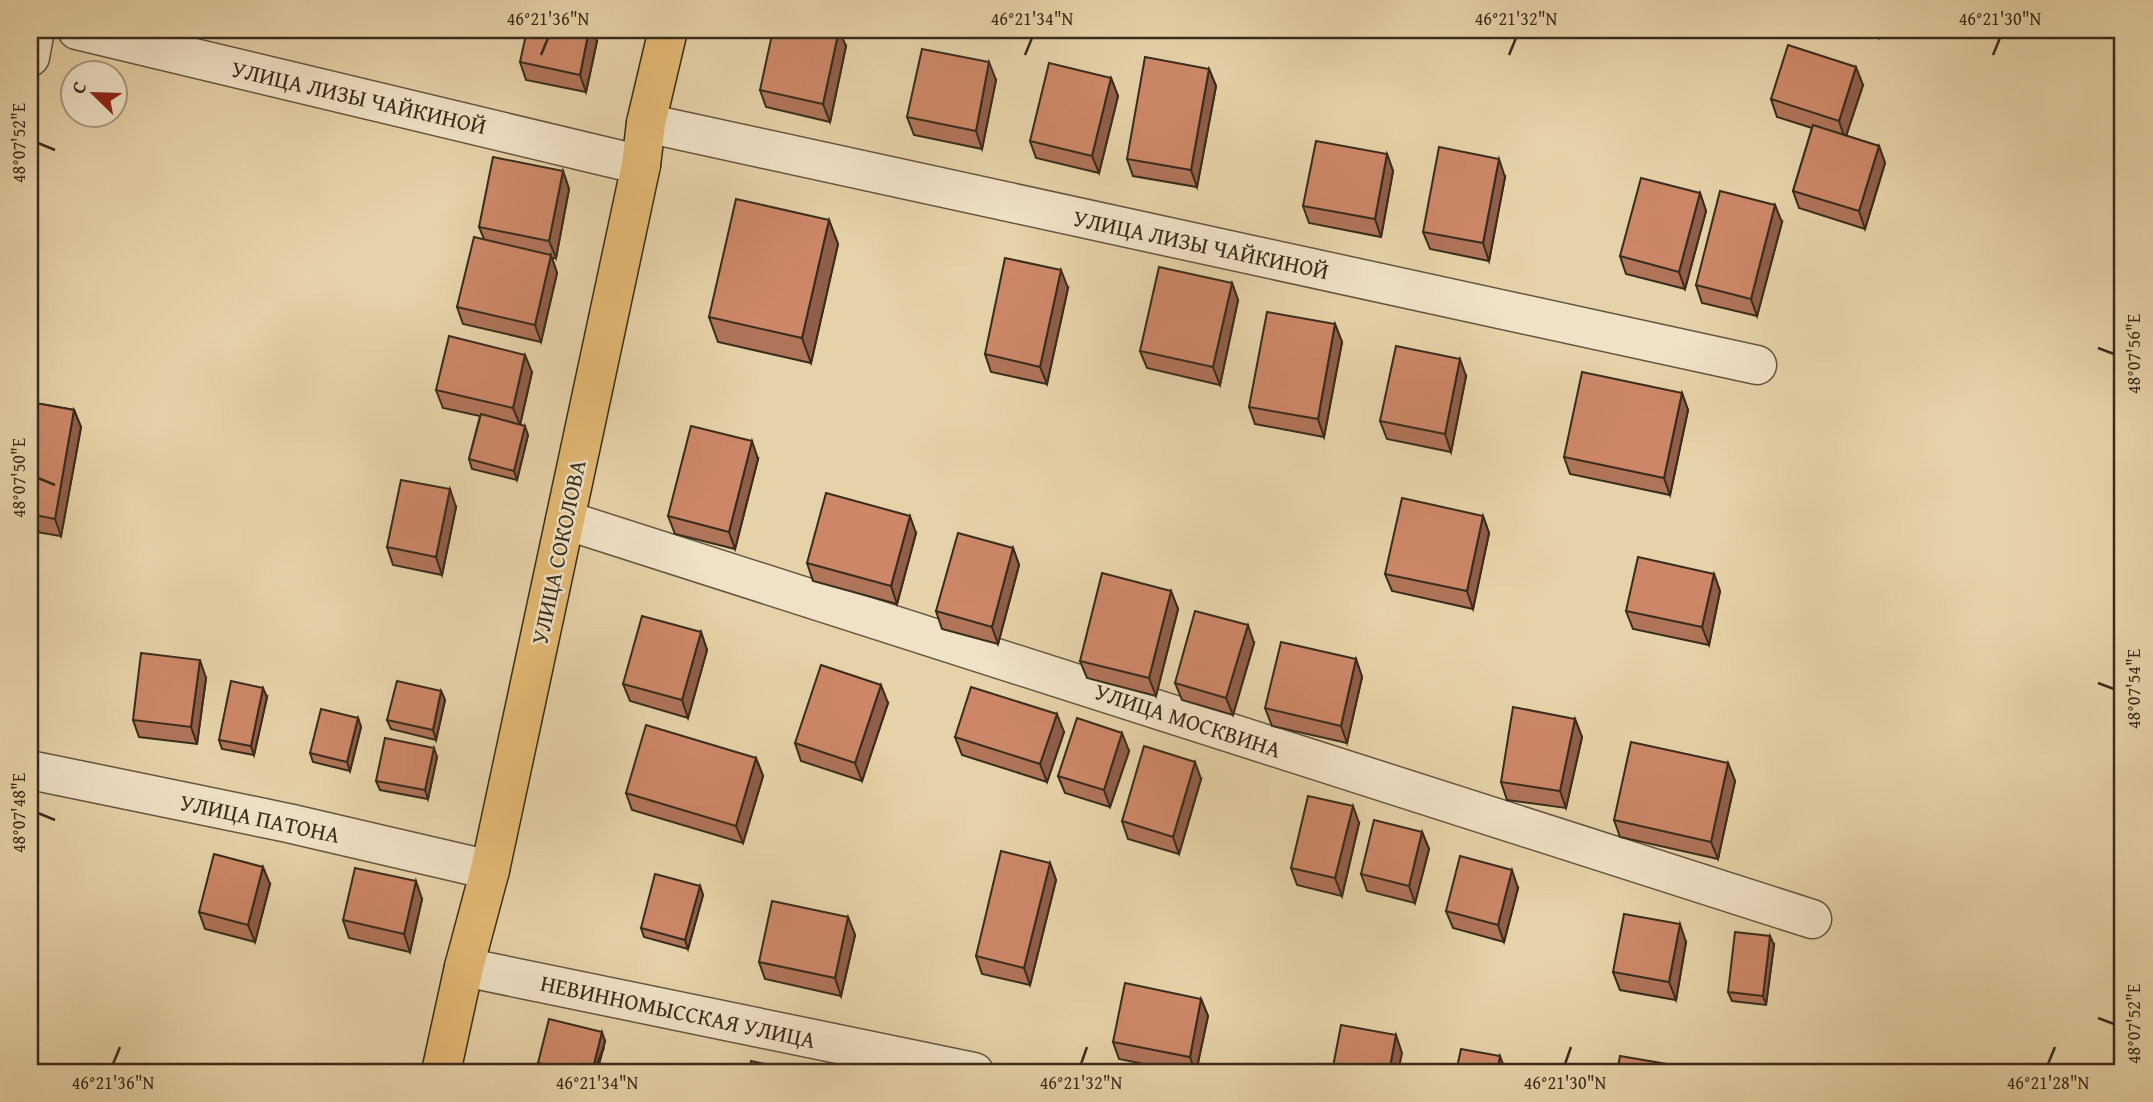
<svg xmlns="http://www.w3.org/2000/svg" width="2153" height="1102" viewBox="0 0 2153 1102" font-family="'Gentium Book Plus',serif">
<rect width="100%" height="100%" fill="#e6d2a8"/>
<filter id="stains"><feTurbulence type="fractalNoise" baseFrequency=".00286" numOctaves="4"/><feColorMatrix values="0 0 0 0 .2 0 0 0 0 .09 0 0 0 0 .02 0 0 0 .5 -.17"/></filter>
<radialGradient id="worn" r=".72"><stop offset=".6" stop-color="#630" stop-opacity="0"/><stop offset="1" stop-color="#630" stop-opacity=".3"/></radialGradient>
<g fill="none" stroke-linecap="round" stroke-linejoin="round">
<g stroke="#64563f" stroke-width="41">
<path id="minor" d="M77,30L641,165
M30,57L35,30
M646,123L1757,365
M565,520L1812,919
M30,770L288,823L490,870
M464,967L974,1072"/>
</g>
<g stroke="#382c1c" stroke-width="41">
<path id="major" d="M441,1072L464,967L490,870L641,165L646,123L668,30"/>
</g>
<use href="#minor" stroke="#efe2c6" stroke-width="38"/>
<use href="#major" stroke="#e3b974" stroke-width="38"/>
</g>
<path fill="#b07459" stroke="#382c1c" stroke-width="2" d="M1856,30H1882L1879,38Z
M597,41L586,92L526,80L520,62Z
M846,46L830,122L766,107L760,90Z
M1209,69L1216,86L1197,187L1133,176L1127,159Z
M1111,78L1118,96L1099,173L1036,158L1030,141Z
M996,80L982,149L914,135L907,117Z
M1863,85L1846,136L1879,146L1885,163L1865,229L1799,208L1793,191L1812,128L1777,117L1771,99Z
M1387,154L1393,171L1381,237L1309,223L1303,206Z
M563,171L569,189L556,258H552L557,273L541,342L463,324L457,307L484,239L479,227Z
M1505,177L1489,261L1430,249L1423,232Z
M1700,193L1706,211L1685,289L1626,274L1620,256Z
M829,220L838,244L811,363L718,342L709,317Z
M1782,222L1757,316L1702,303L1696,285Z
M1232,283L1238,300L1220,385L1147,368L1140,351Z
M1068,288L1047,384L991,372L985,354Z
M1335,324L1342,342L1324,437L1255,424L1249,407Z
M532,372L520,425L528,435L517,480L472,469L469,459L480,416L443,408L436,390Z
M1466,376L1451,452L1387,439L1380,421Z
M1682,393L1688,410L1670,495L1570,474L1564,457Z
M30,402L74,410L81,427L61,536L30,531Z
M758,459L735,549L675,534L668,516Z
M456,507L442,575L393,565L387,547Z
M1483,516L1489,533L1473,609L1392,591L1385,574Z
M916,533L897,604L813,581L807,563Z
M1013,548L1019,565L998,644L942,629L936,611Z
M1714,574L1720,591L1709,645L1633,629L1626,611Z
M1171,591L1178,609L1156,696L1087,678L1080,661Z
M701,632L707,650L688,718L630,701L623,684Z
M1254,643L1233,715L1182,700L1175,683Z
M1356,659L1362,677L1347,743L1272,726L1265,708Z
M206,678L197,744L139,737L133,720Z
M441,691L445,700L436,740L391,729L387,720Z
M267,697L254,755L222,749L219,740Z
M888,703L862,781L801,761L795,743Z
M358,718L361,727L350,771L313,762L310,753Z
M1575,719L1582,737L1566,808L1507,800L1501,782Z
M1064,732L1047,782L962,755L955,737Z
M1129,751L1110,807L1065,793L1058,776Z
M437,757L428,799L380,790L376,781Z
M756,758L763,776L743,843L632,810L626,793Z
M1728,763L1735,781L1718,859L1620,837L1614,820Z
M1201,779L1179,854L1128,839L1122,821Z
M1359,823L1342,896L1297,885L1291,868Z
M1422,832L1429,849L1415,903L1367,891L1361,874Z
M1050,863L1056,880L1030,985L982,974L976,956Z
M270,884L255,942L205,929L199,912Z
M700,886L703,895L688,949L644,937L641,928Z
M1518,888L1504,942L1453,928L1446,911Z
M422,899L410,952L349,938L343,920Z
M848,917L855,935L841,996L765,979L759,962Z
M1686,942L1676,1000L1620,990L1613,972Z
M1774,945L1766,1005L1732,1001L1728,992Z
M1201,999L1208,1016L1196,1072H1183L1119,1059L1113,1042Z
M605,1041L597,1072H541L538,1063Z"/>
<path fill="#905e49" stroke="#382c1c" stroke-width="2" d="M589,30H593L597,41L586,92L580,75Z
M839,30L846,46L830,122L823,104Z
M1876,30H1882L1879,38Z
M989,62L996,80L982,149L976,131Z
M1856,67L1863,85L1845,139L1839,121Z
M1209,69L1216,86L1197,187L1191,170Z
M1111,78L1118,96L1099,173L1092,156Z
M1879,146L1885,163L1865,229L1859,211Z
M1387,154L1393,171L1381,237L1375,219Z
M1499,159L1505,177L1489,261L1483,243Z
M563,171L569,189L556,258L549,241Z
M1700,193L1706,211L1685,289L1679,272Z
M1775,205L1782,222L1757,316L1751,299Z
M829,220L838,244L811,363L802,338Z
M551,255L557,273L541,342L535,325Z
M1061,270L1068,288L1047,384L1040,367Z
M1232,283L1238,300L1220,385L1213,367Z
M1335,324L1342,342L1324,437L1318,419Z
M525,355L532,372L520,425L513,408Z
M1460,359L1466,376L1451,452L1445,434Z
M1682,393L1688,410L1670,495L1664,478Z
M74,410L81,427L61,536L55,519Z
M525,426L528,435L517,480L514,471Z
M752,441L758,459L735,549L729,532Z
M450,489L456,507L442,575L436,557Z
M910,516L916,533L897,604L891,586Z
M1483,516L1489,533L1473,609L1467,591Z
M1013,548L1019,565L998,644L992,627Z
M1714,574L1720,591L1709,645L1702,627Z
M1171,591L1178,609L1156,696L1149,678Z
M1248,625L1254,643L1233,715L1226,698Z
M701,632L707,650L688,718L682,700Z
M34,653L38,662L30,701V676Z
M1356,659L1362,677L1347,743L1341,726Z
M200,660L206,678L197,744L191,727Z
M881,685L888,703L862,781L855,763Z
M263,688L267,697L254,755L251,746Z
M441,691L445,700L436,740L433,730Z
M1057,714L1064,732L1047,782L1040,764Z
M358,718L361,727L350,771L347,762Z
M1575,719L1582,737L1566,808L1560,791Z
M1122,733L1129,751L1110,807L1104,790Z
M434,748L437,757L428,799L425,790Z
M756,758L763,776L743,843L736,826Z
M1195,762L1201,779L1179,854L1173,837Z
M1728,763L1735,781L1718,859L1711,842Z
M1353,806L1359,823L1342,896L1335,878Z
M1422,832L1429,849L1415,903L1409,886Z
M1050,863L1056,880L1030,985L1024,968Z
M263,867L270,884L255,942L248,925Z
M1512,870L1518,888L1504,942L1498,925Z
M416,881L422,899L410,952L404,934Z
M700,886L703,895L688,949L685,940Z
M848,917L855,935L841,996L835,978Z
M1680,924L1686,942L1676,1000L1669,982Z
M1770,936L1774,945L1766,1005L1763,996Z
M1201,999L1208,1016L1196,1072H1195L1190,1057Z
M602,1032L605,1041L597,1072H592Z
M1396,1035L1402,1053L1398,1072H1389Z
M1500,1056L1506,1072H1497Z"/>
<path fill="#cd8768" stroke="#382c1c" stroke-width="2" d="M527,30H589L580,75L520,62Z
M773,30H839L823,104L760,90Z
M1788,45L1856,67L1839,121L1771,99Z
M922,49L989,62L976,131L907,117Z
M1145,57L1209,69L1191,170L1127,159Z
M1049,63L1111,78L1092,156L1030,141Z
M1813,125L1879,146L1859,211L1793,191Z
M1316,141L1387,154L1375,219L1303,206Z
M1439,147L1499,159L1483,243L1423,232Z
M493,157L563,171L549,241L479,227Z
M1641,178L1700,193L1679,272L1620,256Z
M1720,191L1775,205L1751,299L1696,285Z
M736,199L829,220L802,338L709,317Z
M474,237L551,255L535,325L457,307Z
M1005,258L1061,270L1040,367L985,354Z
M1159,267L1232,283L1213,367L1140,351Z
M1267,312L1335,324L1318,419L1249,407Z
M449,336L525,355L513,408L436,390Z
M1396,346L1460,359L1445,434L1380,421Z
M1582,372L1682,393L1664,478L1564,457Z
M30,402L74,410L55,519L30,514Z
M481,414L525,426L514,471L469,459Z
M691,426L752,441L729,532L668,516Z
M401,480L450,489L436,557L387,547Z
M826,493L910,516L891,586L807,563Z
M1402,498L1483,516L1467,591L1385,574Z
M958,533L1013,548L992,627L936,611Z
M1638,557L1714,574L1702,627L1626,611Z
M1102,573L1171,591L1149,678L1080,661Z
M1195,611L1248,625L1226,698L1175,683Z
M642,616L701,632L682,700L623,684Z
M1281,642L1356,659L1341,726L1265,708Z
M30,652L34,653L30,676Z
M141,653L200,660L191,727L133,720Z
M821,665L881,685L855,763L795,743Z
M231,681L263,688L251,746L219,740Z
M397,681L441,691L433,730L387,720Z
M971,687L1057,714L1040,764L955,737Z
M1513,707L1575,719L1560,791L1501,782Z
M321,709L358,718L347,762L310,753Z
M1077,718L1122,733L1104,790L1058,776Z
M646,725L756,758L736,826L626,793Z
M385,738L434,748L425,790L376,781Z
M1631,742L1728,763L1711,842L1614,820Z
M1144,746L1195,762L1173,837L1122,821Z
M1308,796L1353,806L1335,878L1291,868Z
M1374,820L1422,832L1409,886L1361,874Z
M1001,851L1050,863L1024,968L976,956Z
M214,854L263,867L248,925L199,912Z
M1460,856L1512,870L1498,925L1446,911Z
M355,868L416,881L404,934L343,920Z
M655,874L700,886L685,940L641,928Z
M772,901L848,917L835,978L759,962Z
M1624,914L1680,924L1669,982L1613,972Z
M1735,932L1770,936L1763,996L1728,992Z
M1125,983L1201,999L1190,1057L1113,1042Z
M549,1019L602,1032L592,1072H579L538,1063Z
M1341,1025L1396,1035L1389,1072H1332Z
M1461,1049L1500,1056L1497,1072H1456Z
M1620,1056L1714,1072H1617Z
M751,1061L804,1072H749Z"/>
<path fill="none" stroke="#382c1c" stroke-width="2.5" d="M541,55L548,38M1025,55L1032,38M1509,55L1516,38M1993,55L2000,38M38,143L55,150M2098,348L2114,354M38,478L55,485M2098,683L2114,689M38,813L55,820M2098,1018L2114,1024M113,1064L120,1047M597,1064L604,1047M1081,1064L1087,1047M1565,1064L1571,1047M2048,1064L2055,1047"/>
<g text-anchor="middle" dominant-baseline="central" stroke-width="5" stroke-linejoin="round" paint-order="stroke">
<g font-size="23" fill="#382c1c" stroke="#efe2c6">
<text transform="translate(359 97) rotate(13)">УЛИЦА ЛИЗЫ ЧАЙКИНОЙ</text>
<text transform="translate(1201 244) rotate(12)">УЛИЦА ЛИЗЫ ЧАЙКИНОЙ</text>
<text transform="translate(558 552) rotate(-78)">УЛИЦА СОКОЛОВА</text>
<text transform="translate(1188 720) rotate(18)">УЛИЦА МОСКВИНА</text>
<text transform="translate(260 818) rotate(12)">УЛИЦА ПАТОНА</text>
<text transform="translate(678 1011) rotate(12)">НЕВИННОМЫССКАЯ УЛИЦА</text>
</g>
</g>
<rect width="2153" height="1102" fill="none" stroke="#e6d2a8" stroke-width="77"/>
<g transform="translate(94 94) rotate(293)"><circle r="33" fill="#efe2c6" stroke="#a69982" stroke-width="2"/>
<path d="M0-5L12 26L0 18L-12 26Z" fill="#8f2418"/>
<text y="-10" font-size="19" font-weight="bold" text-anchor="middle" fill="#382c1c">С</text>
</g>
<rect x="38" y="38" width="2076" height="1026" fill="none" stroke="#382c1c" stroke-width="2.5"/>
<g font-size="18" text-anchor="middle" fill="#382c1c">
<text x="548" y="25">46°21'36"N</text>
<text x="1032" y="25">46°21'34"N</text>
<text x="1516" y="25">46°21'32"N</text>
<text x="2000" y="25">46°21'30"N</text>
<text transform="translate(19 143) rotate(-90)" y="6">48°07'52"E</text>
<text transform="translate(2134 354) rotate(-90)" y="6">48°07'56"E</text>
<text transform="translate(19 478) rotate(-90)" y="6">48°07'50"E</text>
<text transform="translate(2134 689) rotate(-90)" y="6">48°07'54"E</text>
<text transform="translate(19 813) rotate(-90)" y="6">48°07'48"E</text>
<text transform="translate(2134 1024) rotate(-90)" y="6">48°07'52"E</text>
<text x="113" y="1089">46°21'36"N</text>
<text x="597" y="1089">46°21'34"N</text>
<text x="1081" y="1089">46°21'32"N</text>
<text x="1565" y="1089">46°21'30"N</text>
<text x="2048" y="1089">46°21'28"N</text>
</g>
<rect width="100%" height="100%" filter="url(#stains)"/>
<rect width="100%" height="100%" fill="url(#worn)"/>
</svg>
